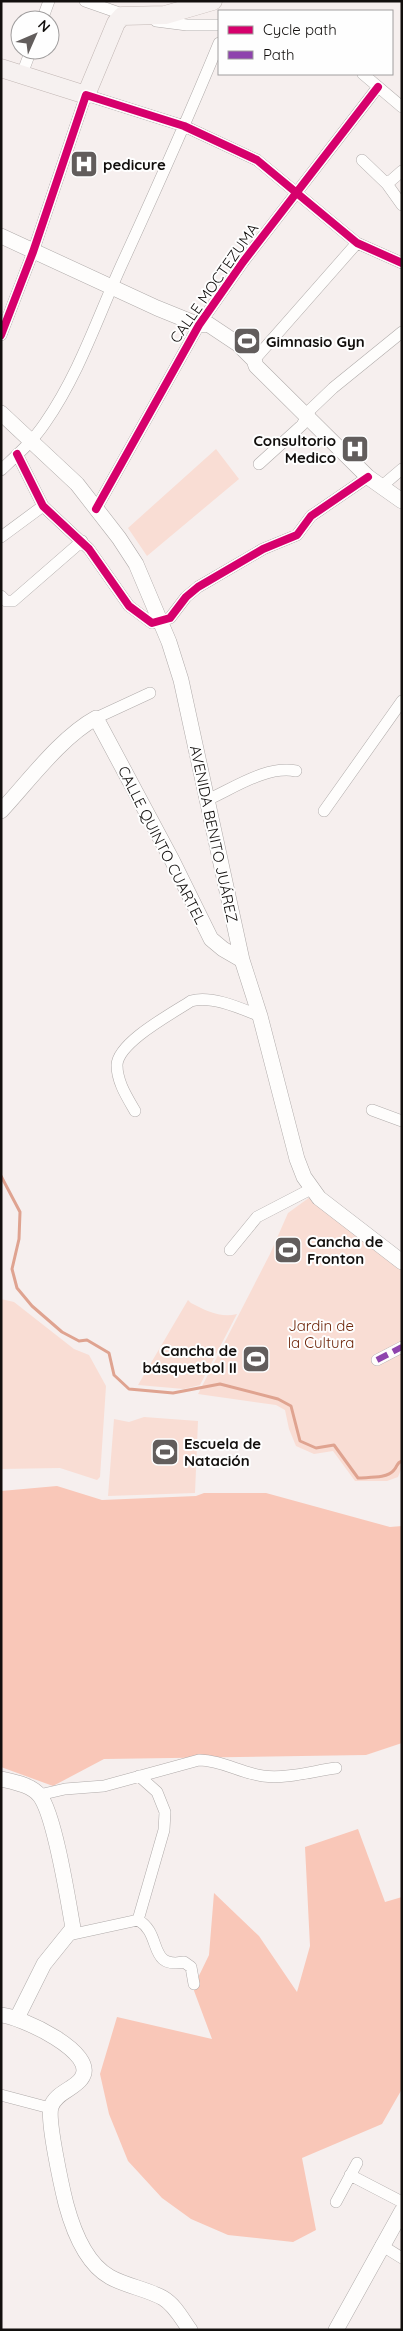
<svg xmlns="http://www.w3.org/2000/svg" width="403" height="2331" viewBox="0 0 403 2331" font-family="Quicksand,sans-serif">
<rect width="100%" height="100%" fill="#f6efee"/>
<path fill="#f9ddd4" d="M216,449L239,479L147,556L128,528Z
M310,1197L402,1270V1467L398,1477L387,1481H355L333,1451L314,1454L296,1446L289,1429L285,1410L276,1405L198,1394L270,1254L288,1213Z
M1,1299L14,1302L74,1349L89,1355L106,1386L100,1477L97,1480L60,1468L1,1469Z
M188,1300L191,1303C206,1311 221,1318 237,1314L200,1385L184,1389L138,1385Z
M144,1417L198,1421L195,1493L108,1496L114,1419L129,1422Z"/>
<path fill="#f9c7b8" d="M57,1486L102,1500L196,1496L204,1493H266L390,1527L402,1526V1743L366,1755L104,1759L53,1786L1,1767V1491Z
M358,1829L385,1902L402,1897V2089L382,2124L302,2158L316,2230L293,2242L228,2235L191,2219L162,2198L128,2161L109,2114L100,2074L117,2017L212,2039L193,1988L209,1955L214,1893L259,1936L297,1992L310,1946L305,1847Z"/>
<g fill="none" stroke-linecap="round" stroke-linejoin="round">
<path stroke="#dfa390" stroke-width="3" d="M1,1176L20,1212L19,1239L12,1269L17,1288L32,1306L62,1332L79,1341L87,1340L109,1353L114,1375L129,1389L173,1393L220,1384L278,1399L291,1406L300,1441L316,1448L334,1445L358,1478C369,1477 387,1479 394,1470C398,1466 396,1463 402,1461"/>
<g stroke="#b0abaa" stroke-width="12">
<path id="street" d="M85,1L128,16
M42,20L49,1
M156,21L187,25H219
M22,74L31,50
M363,74L402,107
M362,160L387,184L402,205
M387,184L402,171
M1,335L33,252L86,95L184,126L257,160L357,243L402,263
M254,360L357,243
M17,454L43,506L89,549L129,606L152,623L170,618L186,597L198,587L263,549L297,535L311,516L368,477
M259,464L302,425L311,409L333,388L402,332
M1,470C17,455 33,441 45,423C79,374 97,319 121,266C155,192 188,118 219,43
M382,486L402,469
M96,509L199,325L243,262L378,87
M1,537L43,506
M1,596L6,601H13L82,541
M96,718L150,693
M207,800C234,788 267,765 296,771
M324,811L402,701
M372,1110L402,1121
M135,1111C127,1097 117,1082 117,1065C118,1042 173,1013 191,1001C211,995 240,1008 260,1016
M230,1250L257,1217L311,1189
M377,1360L402,1347
M39,1795L65,1789L104,1786L199,1760C221,1760 241,1773 263,1776C287,1779 313,1771 336,1768
M138,1920L164,1830L165,1812L157,1792L139,1776
M138,1920C163,1934 147,1969 184,1962L191,1967L194,1984
M69,1935L138,1920
M1,2095L50,2108
M350,2175L402,2202
M336,2202L357,2163
M381,2245L402,2258"/>
</g>
<g stroke="#b0abaa" stroke-width="16">
<path id="secondary" d="M1,236L157,308L199,325L208,324L238,344L254,360L256,366L368,477L402,501
M1,413L77,484L119,538L136,564L169,642L181,680L242,960L260,1016L297,1159L304,1177L319,1198L402,1262
M1,811C28,782 61,737 96,718L172,860L211,939L223,949L242,960
M1,1779C14,1782 32,1785 40,1796C55,1816 68,1900 73,1928L44,1964L17,2018
M1,2015C19,2016 101,2053 81,2079C74,2089 55,2093 51,2107C47,2120 62,2188 66,2204C73,2230 85,2263 110,2277C126,2286 147,2289 163,2298C175,2305 182,2319 190,2330
M336,2330L402,2211"/>
</g>
<g stroke="#c1b6b3" stroke-width="19">
<path id="primary" d="M1,68L86,95L116,23L122,16L165,15L213,1"/>
</g>
<use href="#street" stroke="#fefdfc" stroke-width="11"/>
<use href="#secondary" stroke="#fefdfc" stroke-width="15"/>
<use href="#primary" stroke="#f6f1f0" stroke-width="18"/>
<path stroke="#8e44ad" stroke-width="6" stroke-dasharray="12 6" stroke-linecap="butt" d="M377,1360L402,1347"/>
<g stroke="#fefefe" stroke-width="11">
<path id="cycleway" d="M1,335L33,252L86,95L184,126L257,160L357,243L402,263
M17,454L43,506L89,549L129,606L152,623L170,618L186,597L198,587L263,549L297,535L311,516L368,477
M96,509L199,325L243,262L378,87"/>
</g>
<use href="#cycleway" stroke="#d6006c" stroke-width="8"/>
</g>
<defs>
<g id="hospital-square" transform="scale(1.4375)"><rect x="-9" y="-9" width="18" height="18" rx="4" fill="#625d5c" stroke="#fefefe"/><path d="M-5-5h3v3.5h4V-5h3V5h-3V1.5h-4V5h-3Z" fill="#fff"/></g>
<g id="stadium-square" transform="scale(1.4375)"><rect x="-9" y="-9" width="18" height="18" rx="4" fill="#625d5c" stroke="#fefefe"/><path d="M0-5a6.5 5 0 1 0 0 10a6.5 5 0 1 0 0-10ZM-3.5-1.8h7v3.6h-7Z" fill="#fff"/></g>
</defs>
<g fill-rule="evenodd">
<use href="#hospital-square" x="84" y="164"/>
<use href="#stadium-square" x="247" y="341"/>
<use href="#hospital-square" x="355" y="449"/>
<use href="#stadium-square" x="288" y="1250"/>
<use href="#stadium-square" x="256" y="1359"/>
<use href="#stadium-square" x="165" y="1452"/>
</g>
<g text-anchor="middle" dominant-baseline="central" stroke-width="4" stroke-linejoin="round" paint-order="stroke">
<g font-size="15" font-weight="bold" fill="#120f0d" stroke="#fefefe" text-anchor="start">
<text x="103" y="164">pedicure</text>
<text x="266" y="341">Gimnasio Gyn</text>
<text x="336" y="440" text-anchor="end">Consultorio<tspan x="336" dy="17">Medico</tspan></text>
<text x="307" y="1241">Cancha de<tspan x="307" dy="17">Fronton</tspan></text>
<text x="237" y="1350" text-anchor="end">Cancha de<tspan x="237" dy="17">básquetbol II</tspan></text>
<text x="184" y="1443">Escuela de<tspan x="184" dy="17">Natación</tspan></text>
</g>
<g font-size="15" fill="#120f0d" stroke="#fefefe">
<text transform="translate(214 283) rotate(-55)">CALLE MOCTEZUMA</text>
<text transform="translate(214 834) rotate(78)">AVENIDA BENITO JUÁREZ</text>
<text transform="translate(162 845) rotate(63)">CALLE QUINTO CUARTEL</text>
</g>
<g font-size="15" fill="#6e2509" stroke="#fefefe">
<text x="321" y="1325">Jardin de<tspan x="321" dy="17">la Cultura</tspan></text>
</g>
</g>
<rect width="403" height="2331" fill="none" stroke="#120f0d" stroke-width="5"/>
<rect x="218" y="10" width="175" height="65" fill="#fefefe" stroke="#a09e9e"/>
<rect x="228" y="26" width="25" height="8" fill="#d6006c" stroke="#a09e9e"/>
<text x="263" y="35" font-size="15" fill="#120f0d">Cycle path</text>
<rect x="228" y="51" width="25" height="8" fill="#8e44ad" stroke="#a09e9e"/>
<text x="263" y="60" font-size="15" fill="#120f0d">Path</text>
<g transform="translate(35 35) rotate(45)"><circle r="24" fill="#fefefe" stroke="#a09e9e"/>
<path d="M0-4L9 19L0 12L-9 19Z" fill="#625d5c"/>
<text y="-8" font-size="14" font-weight="bold" text-anchor="middle" fill="#120f0d">N</text>
</g>
</svg>
